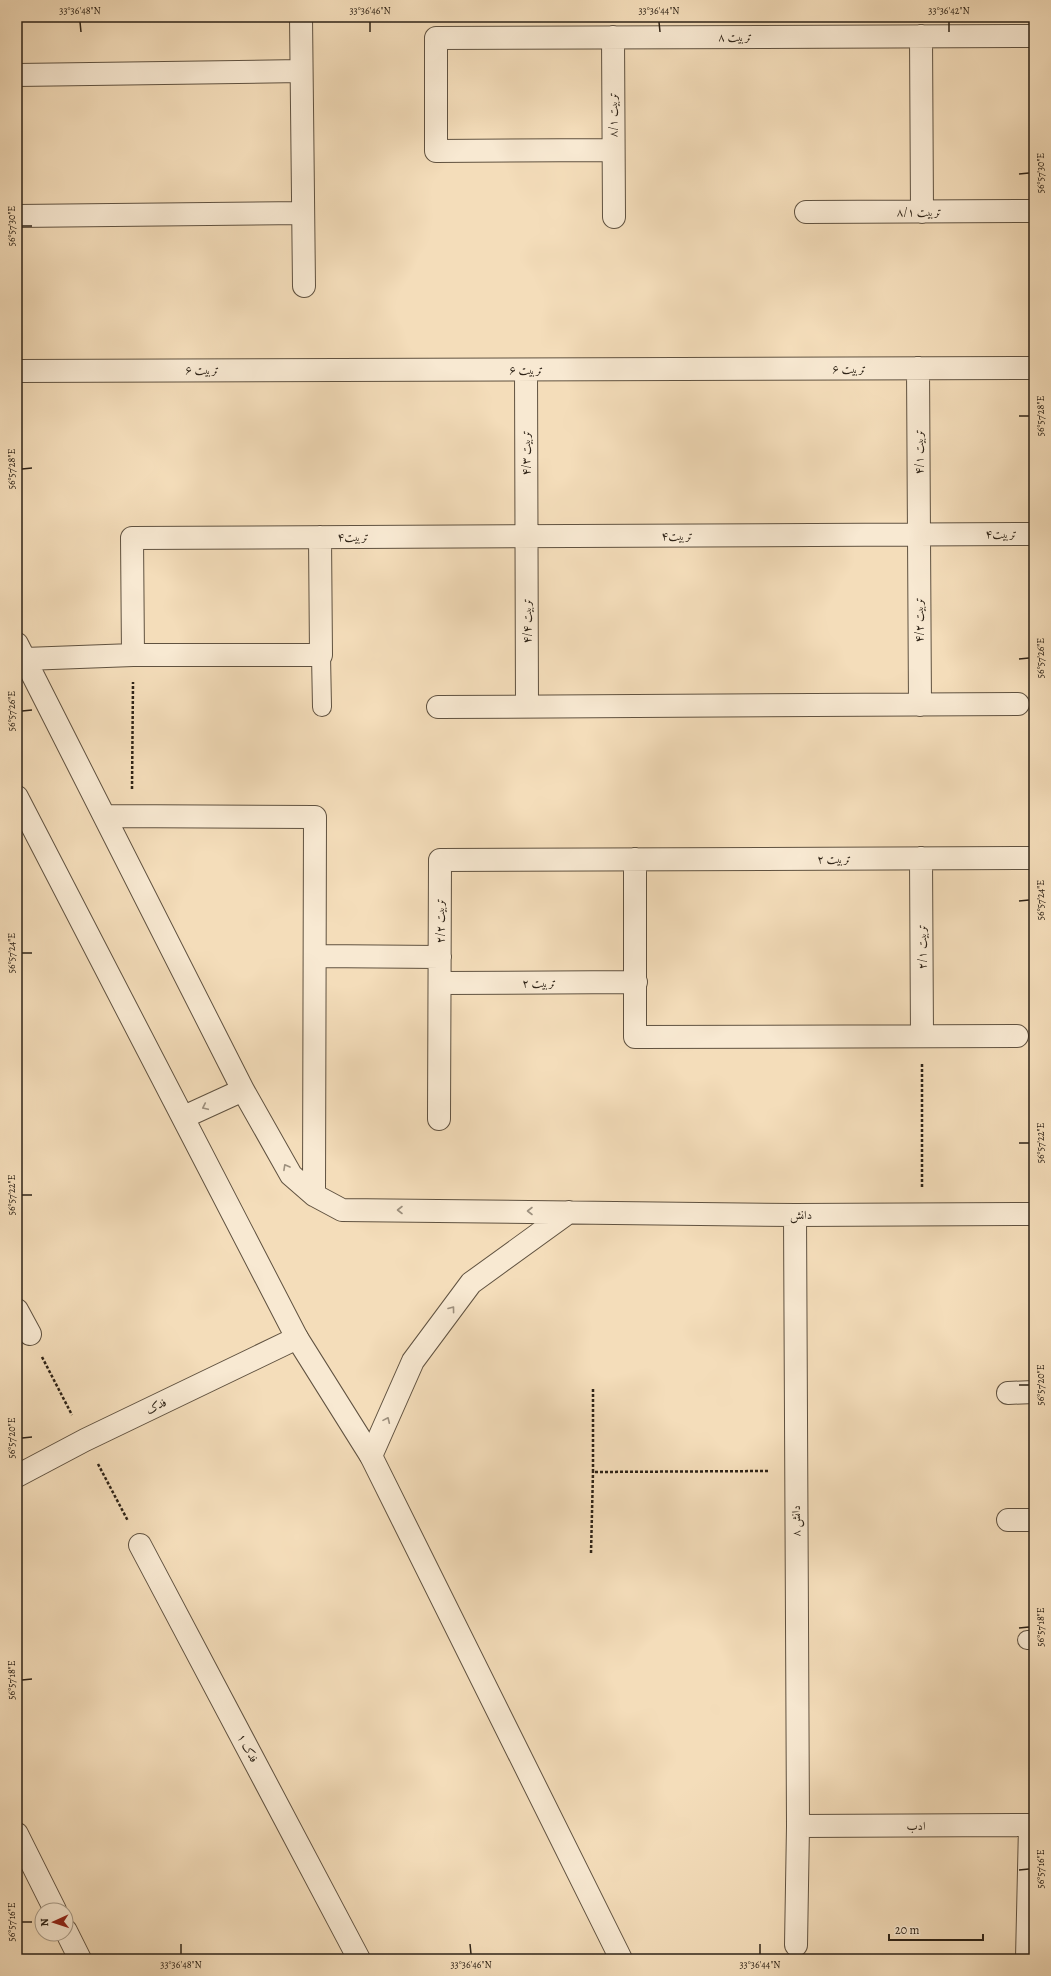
<svg xmlns="http://www.w3.org/2000/svg" width="1051" height="1976" viewBox="0 0 1051 1976" font-family="Alegreya,Amiri,serif">
<rect width="100%" height="100%" fill="#f4ddba"/>
<filter id="stains"><feTurbulence type="fractalNoise" baseFrequency=".005" numOctaves="4"/><feColorMatrix values="0 0 0 0 .2 0 0 0 0 .09 0 0 0 0 .02 0 0 0 .5 -.17"/></filter>
<radialGradient id="worn" r=".72"><stop offset=".6" stop-color="#630" stop-opacity="0"/><stop offset="1" stop-color="#630" stop-opacity=".3"/></radialGradient>
<g fill="none" stroke-linecap="round" stroke-linejoin="round">
<g stroke="#605240" stroke-width="20">
<path id="service" d="M321,655L322,707
M1027,1640H1034"/>
</g>
<g stroke="#605240" stroke-width="24">
<path id="minor" d="M301,17L304,286
M921,36L922,212
M613,37L614,217
M17,75L301,71
M613,150L436,151V38L1034,36
M806,212L1032,211
M17,216L303,213
M918,368L920,705
M526,370L527,706
M17,371L1034,368
M320,537L321,655H133L132,538L1034,534
M17,644L243,1090
M25,659L133,655
M438,707L1018,704
M106,816L315,817L314,1195
M921,858L922,1036
M635,859V1037L1017,1036
M315,956L440,957
M440,983L636,982
M184,1117L243,1090L291,1175L314,1195L342,1210L795,1215L1034,1214
M439,1119L440,860L1034,858
M795,1215L798,1826L796,1945
M17,1310L30,1334
M1008,1393L1034,1392
M371,1456L413,1361L471,1283L569,1212
M17,1476L85,1440L297,1338
M1008,1520H1034
M140,1545L359,1959
M798,1826L1034,1825
M17,1834L55,1910
M66,1931L80,1959
M1027,1958L1030,1826"/>
</g>
<g stroke="#605240" stroke-width="24">
<path id="tertiary" d="M17,797L297,1338L371,1456L621,1959"/>
</g>
<path stroke="#2e2317" stroke-width="2.5" stroke-dasharray="3 2" stroke-linecap="butt" d="M132,789L133,682
M922,1187V1064
M42,1357L72,1415
M593,1389V1472L770,1471
M98,1464L128,1521
M591,1553L593,1472"/>
<use href="#service" stroke="#f8e9d2" stroke-width="18"/>
<use href="#minor" stroke="#f8e9d2" stroke-width="22"/>
<use href="#tertiary" stroke="#f8e9d2" stroke-width="22"/>
</g>
<defs><path id="oneway-chevron" d="M-2-3.5L2.5 0L-2 3.5" fill="none" stroke-width="1.6" stroke-linecap="round" stroke-linejoin="round"/></defs>
<g stroke="#9d907e">
<use href="#oneway-chevron" transform="translate(205 1107) rotate(155)"/>
<use href="#oneway-chevron" transform="translate(286 1167) rotate(-119)"/>
<use href="#oneway-chevron" transform="translate(400 1210) rotate(-180)"/>
<use href="#oneway-chevron" transform="translate(530 1211) rotate(-180)"/>
<use href="#oneway-chevron" transform="translate(452 1309) rotate(-53)"/>
<use href="#oneway-chevron" transform="translate(387 1420) rotate(-66)"/>
</g>
<path fill="none" stroke="#2e2317" stroke-width="1.5" d="M80,22L81,32M370,22V32M659,22L660,32M949,22V32M1019,174L1029,173M22,226H32M1019,416H1029M22,469L32,468M1019,659L1029,658M22,711L32,710M1019,901L1029,900M22,953H32M1019,1143H1029M22,1195H32M1019,1385H1029M22,1438L32,1437M1019,1628L1029,1627M22,1680L32,1679M1019,1870L1029,1869M22,1922H32M181,1944V1954M470,1944L471,1954M760,1944V1954"/>
<g text-anchor="middle" dominant-baseline="central" stroke-width="4" stroke-linejoin="round" paint-order="stroke">
<g font-size="12" fill="#2e2317" stroke="#f8e9d2">
<text x="735" y="37">تربیت ۸</text>
<text transform="translate(613 115) rotate(-90)">تربیت ۸/۱</text>
<text x="919" y="212">تربیت ۸/۱</text>
<text x="849" y="369">تربیت ۶</text>
<text x="202" y="370">تربیت ۶</text>
<text x="526" y="370">تربیت ۶</text>
<text transform="translate(919 452) rotate(-90)">تربیت ۴/۱</text>
<text transform="translate(526 453) rotate(-90)">تربیت ۴/۳</text>
<text x="1001" y="534">تربیت۴</text>
<text x="677" y="536">تربیت۴</text>
<text x="353" y="537">تربیت۴</text>
<text transform="translate(919 620) rotate(-90)">تربیت ۴/۲</text>
<text transform="translate(527 621) rotate(-90)">تربیت ۴/۴</text>
<text x="834" y="859">تربیت ۲</text>
<text transform="translate(440 921) rotate(-90)">تربیت ۲/۲</text>
<text transform="translate(922 947) rotate(-90)">تربیت ۲/۱</text>
<text x="539" y="983">تربیت ۲</text>
<text x="801" y="1215">دانش</text>
<text transform="translate(156 1406) rotate(-26)">فدک</text>
<text transform="translate(796 1521) rotate(-90)">دانش ۸</text>
<text transform="translate(248 1748) rotate(62)">فدک ۱</text>
<text x="916" y="1826">ادب</text>
</g>
</g>
<rect width="1051" height="1976" fill="none" stroke="#f4ddba" stroke-width="44"/>
<g transform="translate(54 1922) rotate(267)"><circle r="19" fill="#f8e9d2" stroke="#a79a87"/>
<path d="M0-3L7 15L0 10L-7 15Z" fill="#8f2418"/>
<text y="-6" font-size="11" font-weight="bold" text-anchor="middle" fill="#2e2317">N</text>
</g>
<path d="M889 1934v6h94v-6" fill="none" stroke="#2e2317" stroke-width="2"/>
<text x="895" y="1934" font-size="12" fill="#2e2317" stroke="#f8e9d2" stroke-width="3" paint-order="stroke">20 m</text>
<rect x="22" y="22" width="1007" height="1932" fill="none" stroke="#2e2317" stroke-width="1.5"/>
<g font-size="10" text-anchor="middle" fill="#2e2317">
<text x="80" y="14">33°36'48"N</text>
<text x="370" y="14">33°36'46"N</text>
<text x="659" y="14">33°36'44"N</text>
<text x="949" y="14">33°36'42"N</text>
<text transform="translate(1040 173) rotate(-90)" y="4">56°57'30"E</text>
<text transform="translate(11 226) rotate(-90)" y="4">56°57'30"E</text>
<text transform="translate(1040 416) rotate(-90)" y="4">56°57'28"E</text>
<text transform="translate(11 469) rotate(-90)" y="4">56°57'28"E</text>
<text transform="translate(1040 658) rotate(-90)" y="4">56°57'26"E</text>
<text transform="translate(11 711) rotate(-90)" y="4">56°57'26"E</text>
<text transform="translate(1040 900) rotate(-90)" y="4">56°57'24"E</text>
<text transform="translate(11 953) rotate(-90)" y="4">56°57'24"E</text>
<text transform="translate(1040 1143) rotate(-90)" y="4">56°57'22"E</text>
<text transform="translate(11 1195) rotate(-90)" y="4">56°57'22"E</text>
<text transform="translate(1040 1385) rotate(-90)" y="4">56°57'20"E</text>
<text transform="translate(11 1438) rotate(-90)" y="4">56°57'20"E</text>
<text transform="translate(1040 1627) rotate(-90)" y="4">56°57'18"E</text>
<text transform="translate(11 1680) rotate(-90)" y="4">56°57'18"E</text>
<text transform="translate(1040 1869) rotate(-90)" y="4">56°57'16"E</text>
<text transform="translate(11 1922) rotate(-90)" y="4">56°57'16"E</text>
<text x="181" y="1968">33°36'48"N</text>
<text x="471" y="1968">33°36'46"N</text>
<text x="760" y="1968">33°36'44"N</text>
</g>
<rect width="100%" height="100%" filter="url(#stains)"/>
<rect width="100%" height="100%" fill="url(#worn)"/>
</svg>
